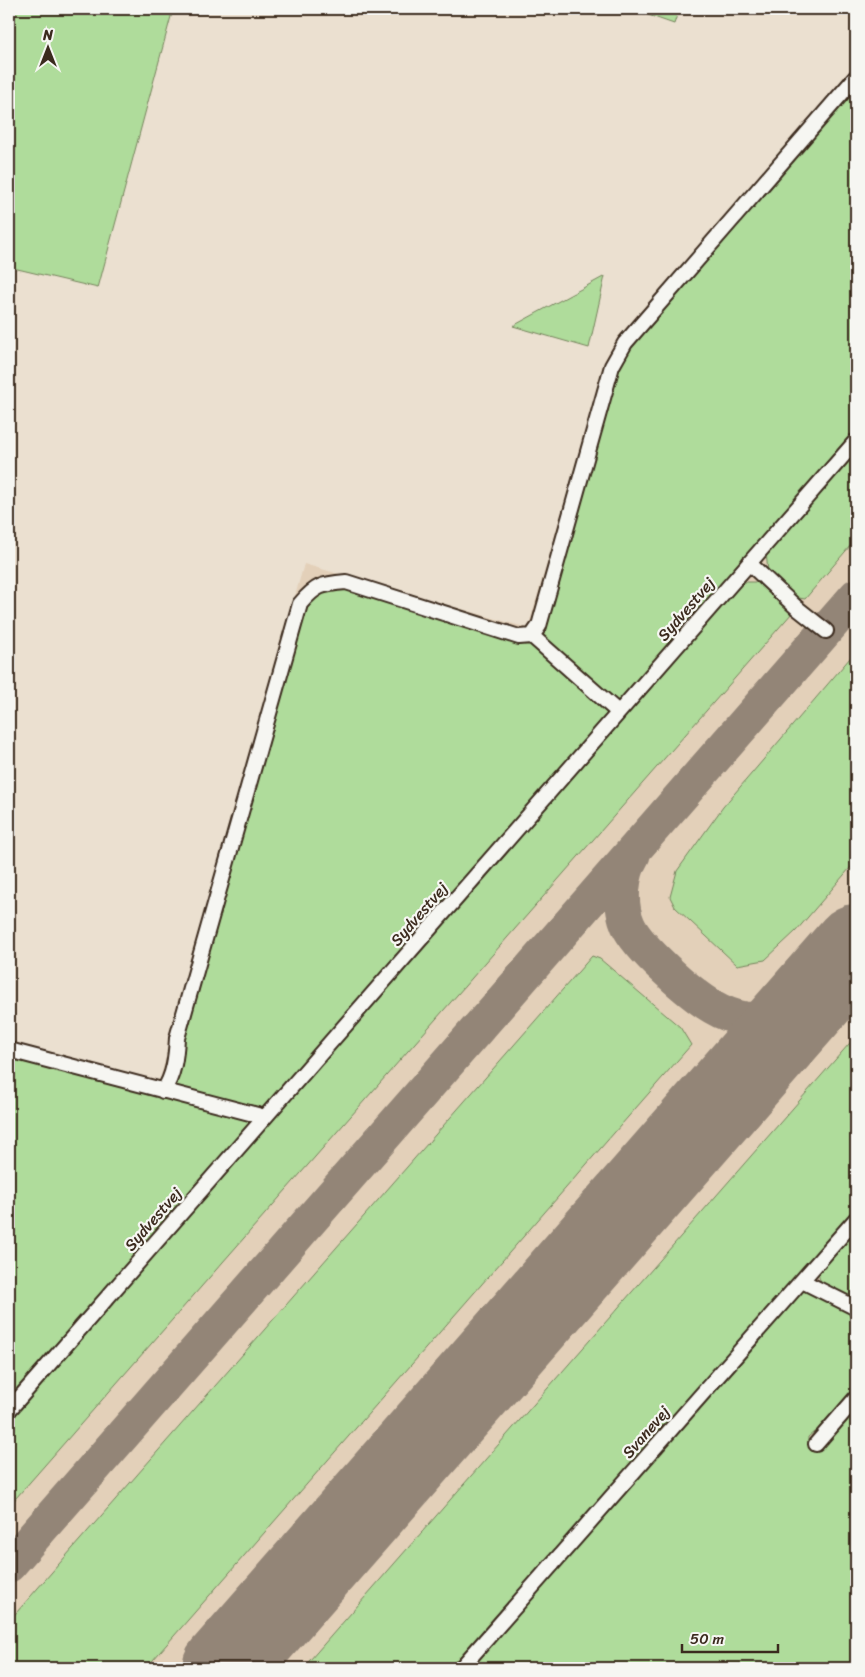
<svg xmlns="http://www.w3.org/2000/svg" width="865" height="1677" viewBox="0 0 865 1677" font-family="Sriracha,sans-serif">
<rect width="100%" height="100%" fill="#ebe0d0"/>
<filter id="ink" filterUnits="userSpaceOnUse"><feTurbulence type="fractalNoise" baseFrequency=".02" numOctaves="2"/><feDisplacementMap in="SourceGraphic" scale="10" xChannelSelector="R" yChannelSelector="G"/><feConvolveMatrix kernelMatrix="1 2 1 2 8 2 1 2 1" color-interpolation-filters="sRGB"/></filter>
<g filter="url(#ink)">
<path fill="#e3d0b9" d="M856,67V1668H9V1044L159,1083L304,564L528,628L608,354Z"/>
<path fill="#afdc9b" stroke="#75835c" d="M9,9H173L98,288L9,267Z
M631,9H679L674,24Z
M856,84V433L616,705L538,636L618,361Z
M605,276L589,348L513,326Z
M856,448V539L805,599L793,597L768,572L766,552Z
M740,582H758L792,613L9,1506V1420Z
M345,586L530,641L610,711L262,1113L171,1089L183,1035L303,606L310,596Z
M856,651V861L796,931L765,960L737,965L675,907L670,897L677,871L723,807Z
M592,956L600,959L680,1027L691,1045L146,1668H9V1621Z
M856,1036V1213L458,1668H303Z
M9,1054L253,1117V1121L9,1401Z
M856,1224V1304C840,1296 816,1290 818,1267Z
M807,1287L856,1312V1394L823,1427L814,1432L808,1437V1444L812,1449L856,1404V1668H466L800,1289Z"/>
<g fill="none" stroke-linecap="round" stroke-linejoin="round">
<path stroke="#938577" stroke-width="35" d="M633,855C621,875 619,904 628,925C638,948 691,994 713,1007C723,1013 734,1017 745,1019C766,1021 785,1013 805,1006
M9,1565L856,596"/>
<path stroke="#938577" stroke-width="86" d="M225,1668L856,947"/>
<g stroke="#3b2a1e" stroke-width="18">
<path id="minor" d="M749,563L797,608L826,631
M618,712L532,636L539,626L612,366L625,343L856,77
M9,1050L265,1117
M163,1091C174,1076 176,1056 177,1038L300,604C316,585 322,584 346,582L519,637L532,636
M802,1281L856,1308
M9,1410L856,441
M816,1444L856,1398
M461,1668L856,1219"/>
</g>
<use href="#minor" stroke="#f6f6f2" stroke-width="14"/>
</g>
</g>
<g text-anchor="middle" dominant-baseline="central" stroke-width="4.5" stroke-linejoin="round" paint-order="stroke">
<g font-size="16" fill="#3b2a1e" stroke="#f6f6f2">
<text transform="translate(686 609) rotate(-49)">Sydvestvej</text>
<text transform="translate(419 914) rotate(-49)">Sydvestvej</text>
<text transform="translate(153 1219) rotate(-49)">Sydvestvej</text>
<text transform="translate(646 1432) rotate(-49)">Svanevej</text>
</g>
</g>
<rect width="865" height="1677" fill="none" stroke="#f6f6f2" stroke-width="30"/>
<rect x="15" y="15" width="835" height="1647" fill="none" stroke="#3b2a1e" stroke-width="2" filter="url(#ink)"/>
<g transform="translate(48 48)" stroke="#f6f6f2" stroke-width="4" paint-order="stroke">
<path d="M0-4L9 19L0 12L-9 19Z" fill="#3b2a1e"/>
<text y="-8" font-size="14" font-weight="bold" text-anchor="middle" fill="#3b2a1e">N</text>
</g>
<path d="M682 1644v8h96v-8" fill="none" stroke="#3b2a1e" stroke-width="2.5"/>
<text x="690" y="1644" font-size="15" fill="#3b2a1e" stroke="#f6f6f2" stroke-width="4" paint-order="stroke">50 m</text>
</svg>
